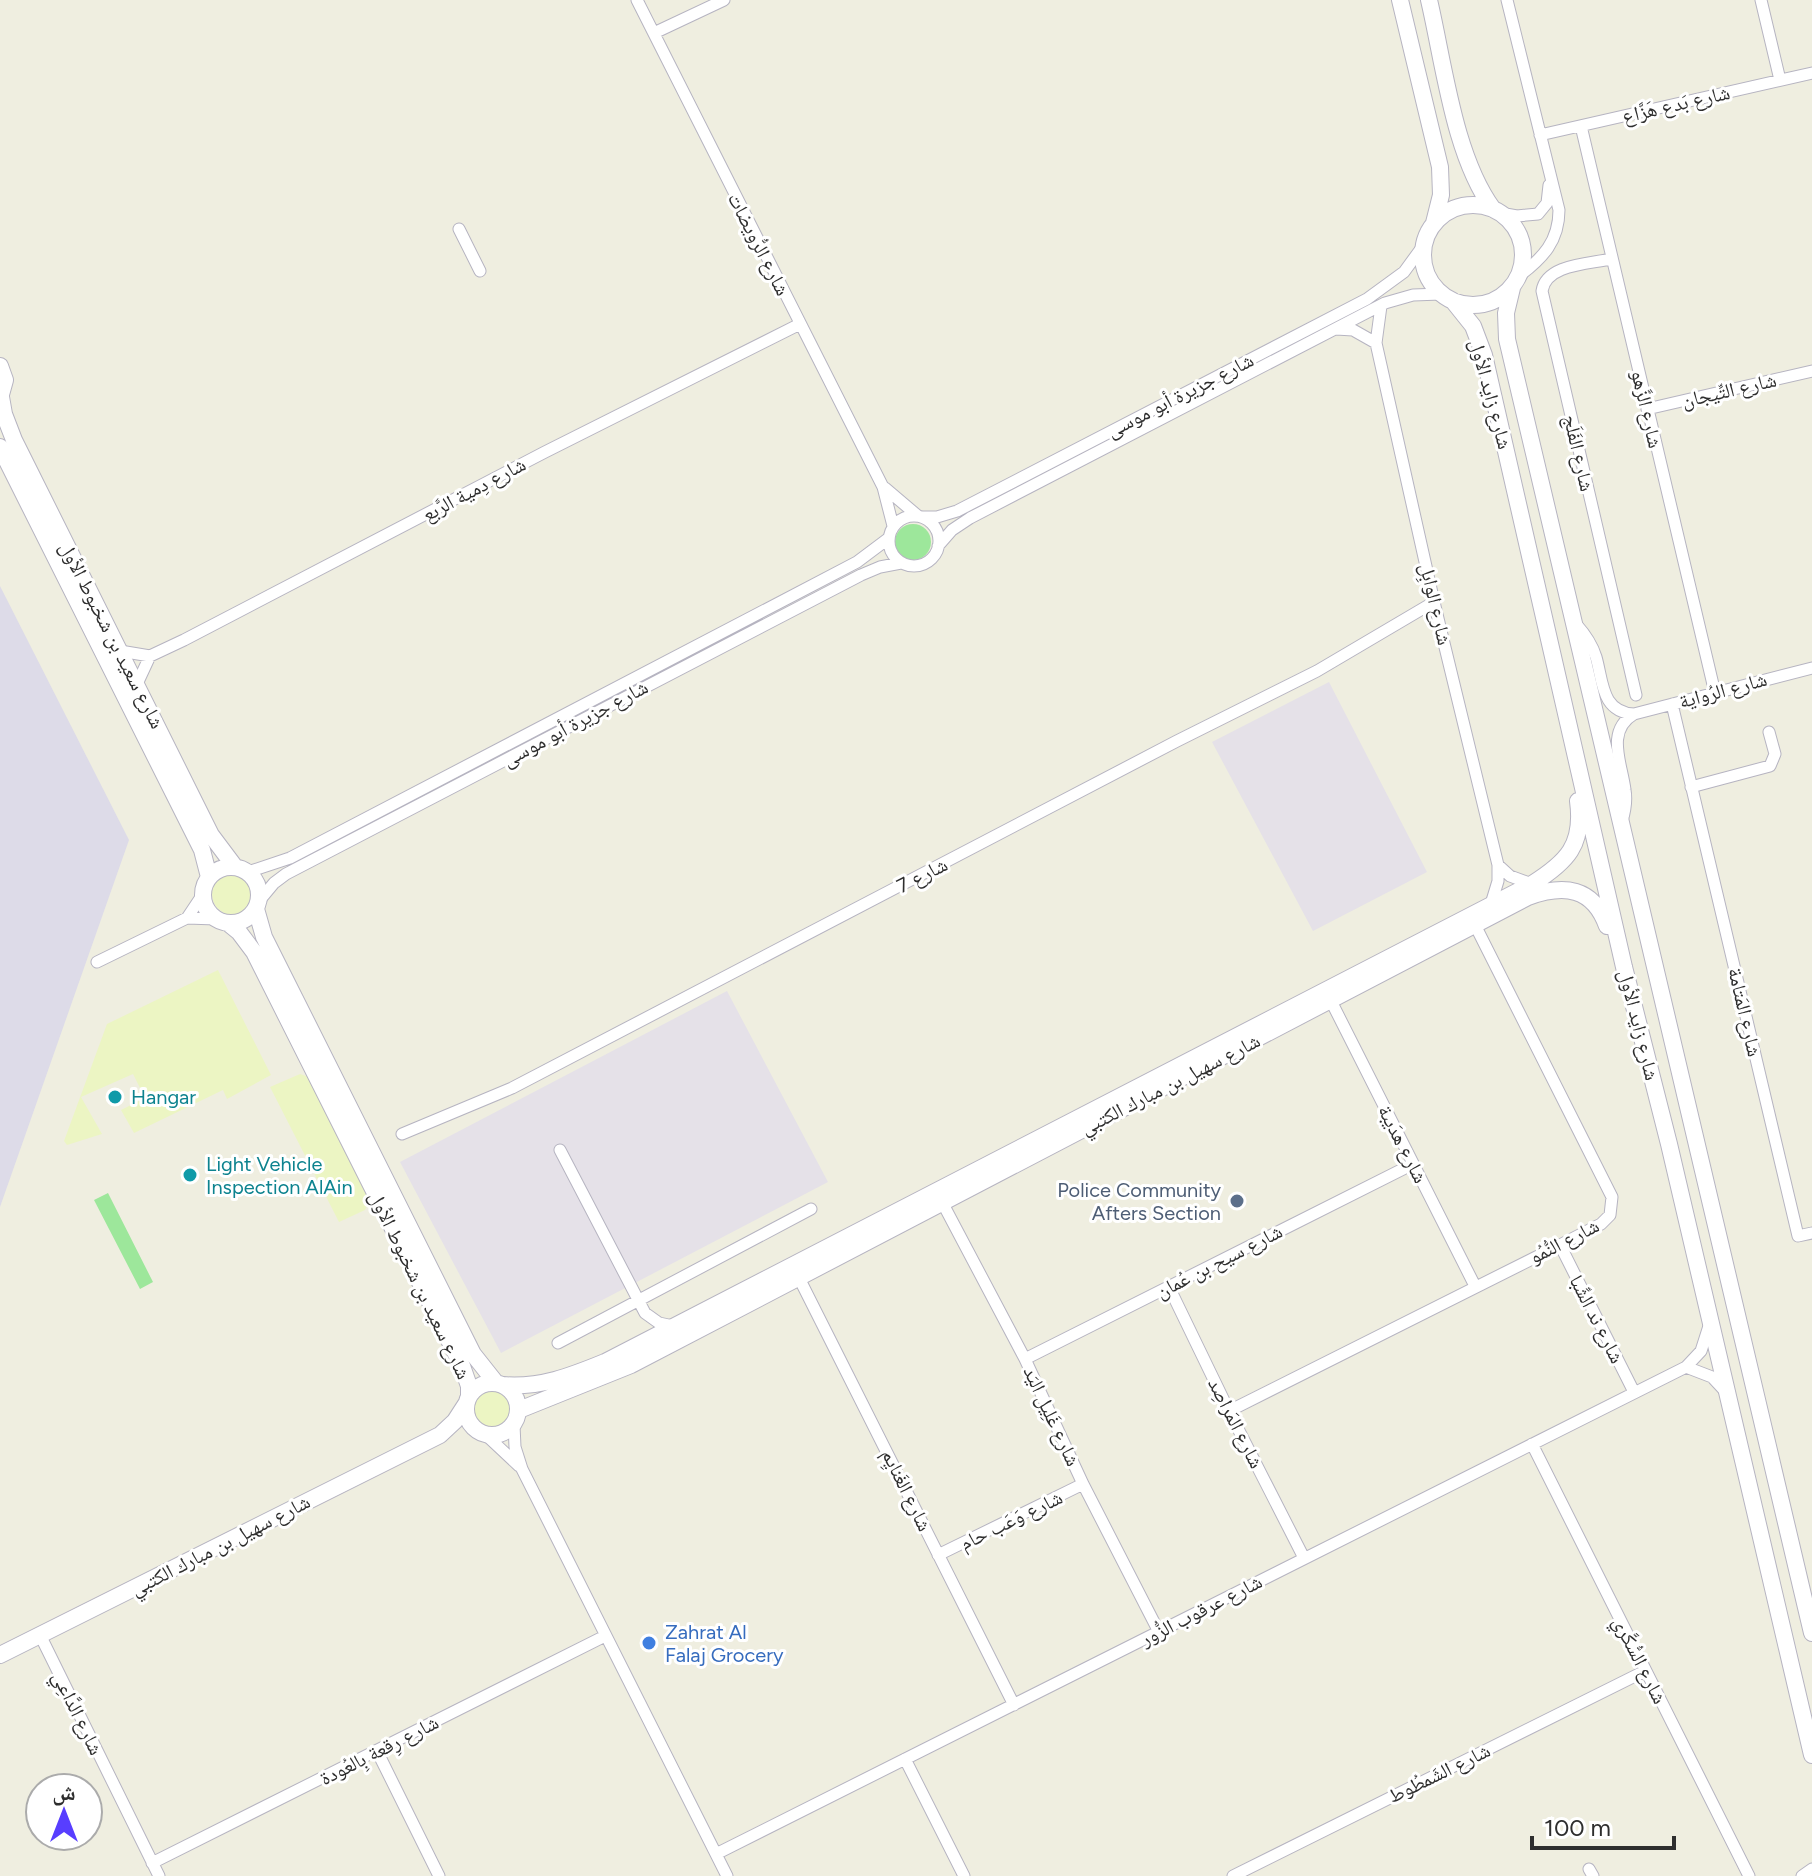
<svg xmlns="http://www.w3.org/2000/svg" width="1812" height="1876" viewBox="0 0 1812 1876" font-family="Figtree,'Noto Naskh Arabic',sans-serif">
<rect width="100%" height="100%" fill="#efeee0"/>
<path fill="#e5e1e8" d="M1329,682L1427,872L1313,931L1212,742Z
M727,991L828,1182L501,1353L400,1162Z"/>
<path fill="#dddbe8" d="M0,586L129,840L0,1207Z"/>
<path fill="#9de79b" d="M895 542a18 18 0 1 1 36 0a18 18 0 1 1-36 0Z
M108,1193L153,1282L140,1289L94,1200Z"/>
<path fill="#ecf5c3" d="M212 894a21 21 0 1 1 42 0a21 21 0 1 1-42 0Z
M218,970L271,1075L227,1099L223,1090L134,1133L121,1110L145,1098L133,1074L81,1097L102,1134L67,1145L64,1141L107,1024Z
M300,1074L309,1077L370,1200L365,1210L339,1222L270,1087Z
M471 1409a21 21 0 1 1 42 0a21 21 0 1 1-42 0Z"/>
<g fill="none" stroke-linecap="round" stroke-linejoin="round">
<g stroke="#b6b4c1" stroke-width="13">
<path id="street" d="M637,0L883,487L893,526
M1507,0L1559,210C1559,241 1543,258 1519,276
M1761,0L1780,80
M654,33L724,0
M1581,126L1715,693
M1540,135L1812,73
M1500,213L1517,216L1538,214L1547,203L1549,185
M459,229L480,271
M1611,259C1589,264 1546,264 1542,291L1636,695
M1381,306L1376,343L1434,602L1498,865V881L1491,904
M1336,329L1353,330L1376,343
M1647,409L1812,371
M885,488L918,516
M889 541a25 25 0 1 1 50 0a25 25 0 1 1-50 0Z
M922,517H937L957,511L1367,299L1404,272L1423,246
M938,546L952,530L970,518L1385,303L1413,295L1441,294
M1576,624C1585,634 1592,644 1596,657C1603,681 1601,712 1634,714
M120,651L150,656L184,640L545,452L800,324
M137,684L150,656
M1672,704L1798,1236L1812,1233
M1691,787L1770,766L1775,754L1769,732
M1622,821C1625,811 1627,801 1625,790C1622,764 1605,731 1634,714L1812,668
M1498,865L1510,876L1532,884
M248,872L290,858L857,562L889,538
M259,901L274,883L286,874L861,575L880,567L901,563
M187,918L203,894
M97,962L187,918L216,919
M1331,1001L1475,1286
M402,1134L512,1088L1177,741L1317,671L1434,602
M560,1150L645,1313L659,1323L673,1326
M942,1202L1025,1359L1083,1484L1159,1632
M1560,1245L1634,1392
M798,1276L1014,1705
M1169,1287L1229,1411L1304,1558
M558,1343L811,1209
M1025,1359L1413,1164
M1686,1367L1712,1377L1725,1391
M1229,1411L1560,1245L1601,1224L1610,1215L1612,1197L1475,925
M514,1425L515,1447L522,1469L727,1876
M486,1435L519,1466
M1532,1444L1749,1876
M938,1555L1083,1484
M40,1635L159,1876
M377,1751L439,1876
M905,1759L964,1876
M716,1854L1686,1367L1701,1351L1709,1326
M152,1863L605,1636
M1589,1869L1593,1876
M1233,1876L1645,1671
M1802,1876L1812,1869"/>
</g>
<g stroke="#b6b4c1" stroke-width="18">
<path id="secondary" d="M1400,0L1440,167L1441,195L1434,223
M1429,0C1444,64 1454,156 1493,209
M1423 255a50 50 0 1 1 100 0a50 50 0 1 1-100 0Z
M1512,288L1506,313L1507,339L1812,1633
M1453,301L1473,326L1484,355L1624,967L1669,1144L1812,1755
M0,366L5,380L0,398
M1,397L4,414L14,440L211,835L235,867
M0,447L202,850L209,877
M203 895a28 28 0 1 1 56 0a28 28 0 1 1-56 0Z
M256,909L264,937L473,1354L496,1383
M228,923L239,932L254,952L462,1366L469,1386V1397
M466 1409a26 26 0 1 1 52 0a26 26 0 1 1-52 0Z
M503,1385C540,1388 571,1376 605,1362L1532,884C1567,862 1584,845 1578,801
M519,1410L631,1365L1528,897C1564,884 1593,887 1607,926
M0,1655L440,1435L455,1421L466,1404"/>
</g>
<use href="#street" stroke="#fff" stroke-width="11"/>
<use href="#secondary" stroke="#fff" stroke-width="16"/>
</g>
<g fill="#0f9aa8" stroke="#fff" stroke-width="3">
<circle cx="115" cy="1097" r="8"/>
<circle cx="190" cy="1175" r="8"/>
</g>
<circle fill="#5c6f8a" stroke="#fff" stroke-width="3" cx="1237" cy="1201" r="8"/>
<circle fill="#3f7fe0" stroke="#fff" stroke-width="3" cx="649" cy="1643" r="8"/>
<g text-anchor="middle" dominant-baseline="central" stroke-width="6" stroke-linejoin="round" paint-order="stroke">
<g font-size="20" fill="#2e2e2e" stroke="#fff">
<text transform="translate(1676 104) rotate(-13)">شارع بَدع هَزَّاع</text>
<text transform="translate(759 244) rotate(63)">شارع الرُّويضات</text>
<text transform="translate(1729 390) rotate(-13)">شارع التِّيجان</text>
<text transform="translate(1491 394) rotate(75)">شارع زايد الأول</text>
<text transform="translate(1180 395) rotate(-27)">شارع جزيرة أبو موسى</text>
<text transform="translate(1647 409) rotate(77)">شارع الزَّهو</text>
<text transform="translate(1579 453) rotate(77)">شارع الفَلَج</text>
<text transform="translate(474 489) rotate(-28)">شارع دِمية الرَّبع</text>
<text transform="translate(1436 604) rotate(77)">شارع الوابِل</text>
<text transform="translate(112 635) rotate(63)">شارع سعيد بن شخبوط الأول</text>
<text transform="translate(1723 690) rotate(-15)">شارع الرُواية</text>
<text transform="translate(575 723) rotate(-28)">شارع جزيرة أبو موسى</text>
<text transform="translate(922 875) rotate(-27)">شارع 7</text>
<text transform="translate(1745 1012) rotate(77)">شارع المَتامة</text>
<text transform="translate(1639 1025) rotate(76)">شارع زايد الأول</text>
<text transform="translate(1170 1084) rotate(-27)">شارع سهيل بن مبارك الكتبي</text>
<text transform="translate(1403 1144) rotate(63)">شارع هدَيبة</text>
<text transform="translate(1564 1241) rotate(-27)">شارع النُّمُو</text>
<text transform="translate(1219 1261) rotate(-27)">شارع سيح بن عُمان</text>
<text transform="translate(420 1285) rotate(64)">شارع سعيد بن شخبوط الأول</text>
<text transform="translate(1597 1319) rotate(63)">شارع ند الشِّبا</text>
<text transform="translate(1052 1416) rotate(65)">شارع غَلِيل اليَد</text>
<text transform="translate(1236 1423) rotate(63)">شارع المَراصِد</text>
<text transform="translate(907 1490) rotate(64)">شارع الغَنايِم</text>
<text transform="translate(1011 1520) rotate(-26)">شارع وَعَب حام</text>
<text transform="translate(220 1545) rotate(-27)">شارع سهيل بن مبارك الكتبي</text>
<text transform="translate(1201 1610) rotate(-27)">شارع عرقوب الزُّور</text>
<text transform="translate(1640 1660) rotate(63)">شارع السُّكَّري</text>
<text transform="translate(78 1713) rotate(64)">شارع الدَّاعِي</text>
<text transform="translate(379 1750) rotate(-27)">شارع رِقعة بِالعُودة</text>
<text transform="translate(1439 1773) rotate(-26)">شارع الشَمطُوط</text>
</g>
<g font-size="20" fill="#0d838f" stroke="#fff" text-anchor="start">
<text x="131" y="1097">Hangar</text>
<text x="206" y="1164">Light Vehicle<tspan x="206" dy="23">Inspection AlAin</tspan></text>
</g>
<g font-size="20" fill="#4e5e75" stroke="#fff" text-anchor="end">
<text x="1221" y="1190">Police Community<tspan x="1221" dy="23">Afters Section</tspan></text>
</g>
<g font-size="20" fill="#366cbe" stroke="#fff" text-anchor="start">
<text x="665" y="1632">Zahrat Al<tspan x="665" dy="23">Falaj Grocery</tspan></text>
</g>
</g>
<g transform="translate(64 1812)"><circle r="38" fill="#ffffff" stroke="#ababab" stroke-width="2"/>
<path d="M0-6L14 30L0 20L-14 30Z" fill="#583eff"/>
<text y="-12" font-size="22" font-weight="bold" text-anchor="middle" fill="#2e2e2e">ش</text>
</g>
<path d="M1532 1836v12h142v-12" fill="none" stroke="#2e2e2e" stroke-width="4"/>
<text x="1544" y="1836" font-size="24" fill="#2e2e2e" stroke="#ffffff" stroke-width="6" paint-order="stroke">100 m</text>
</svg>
